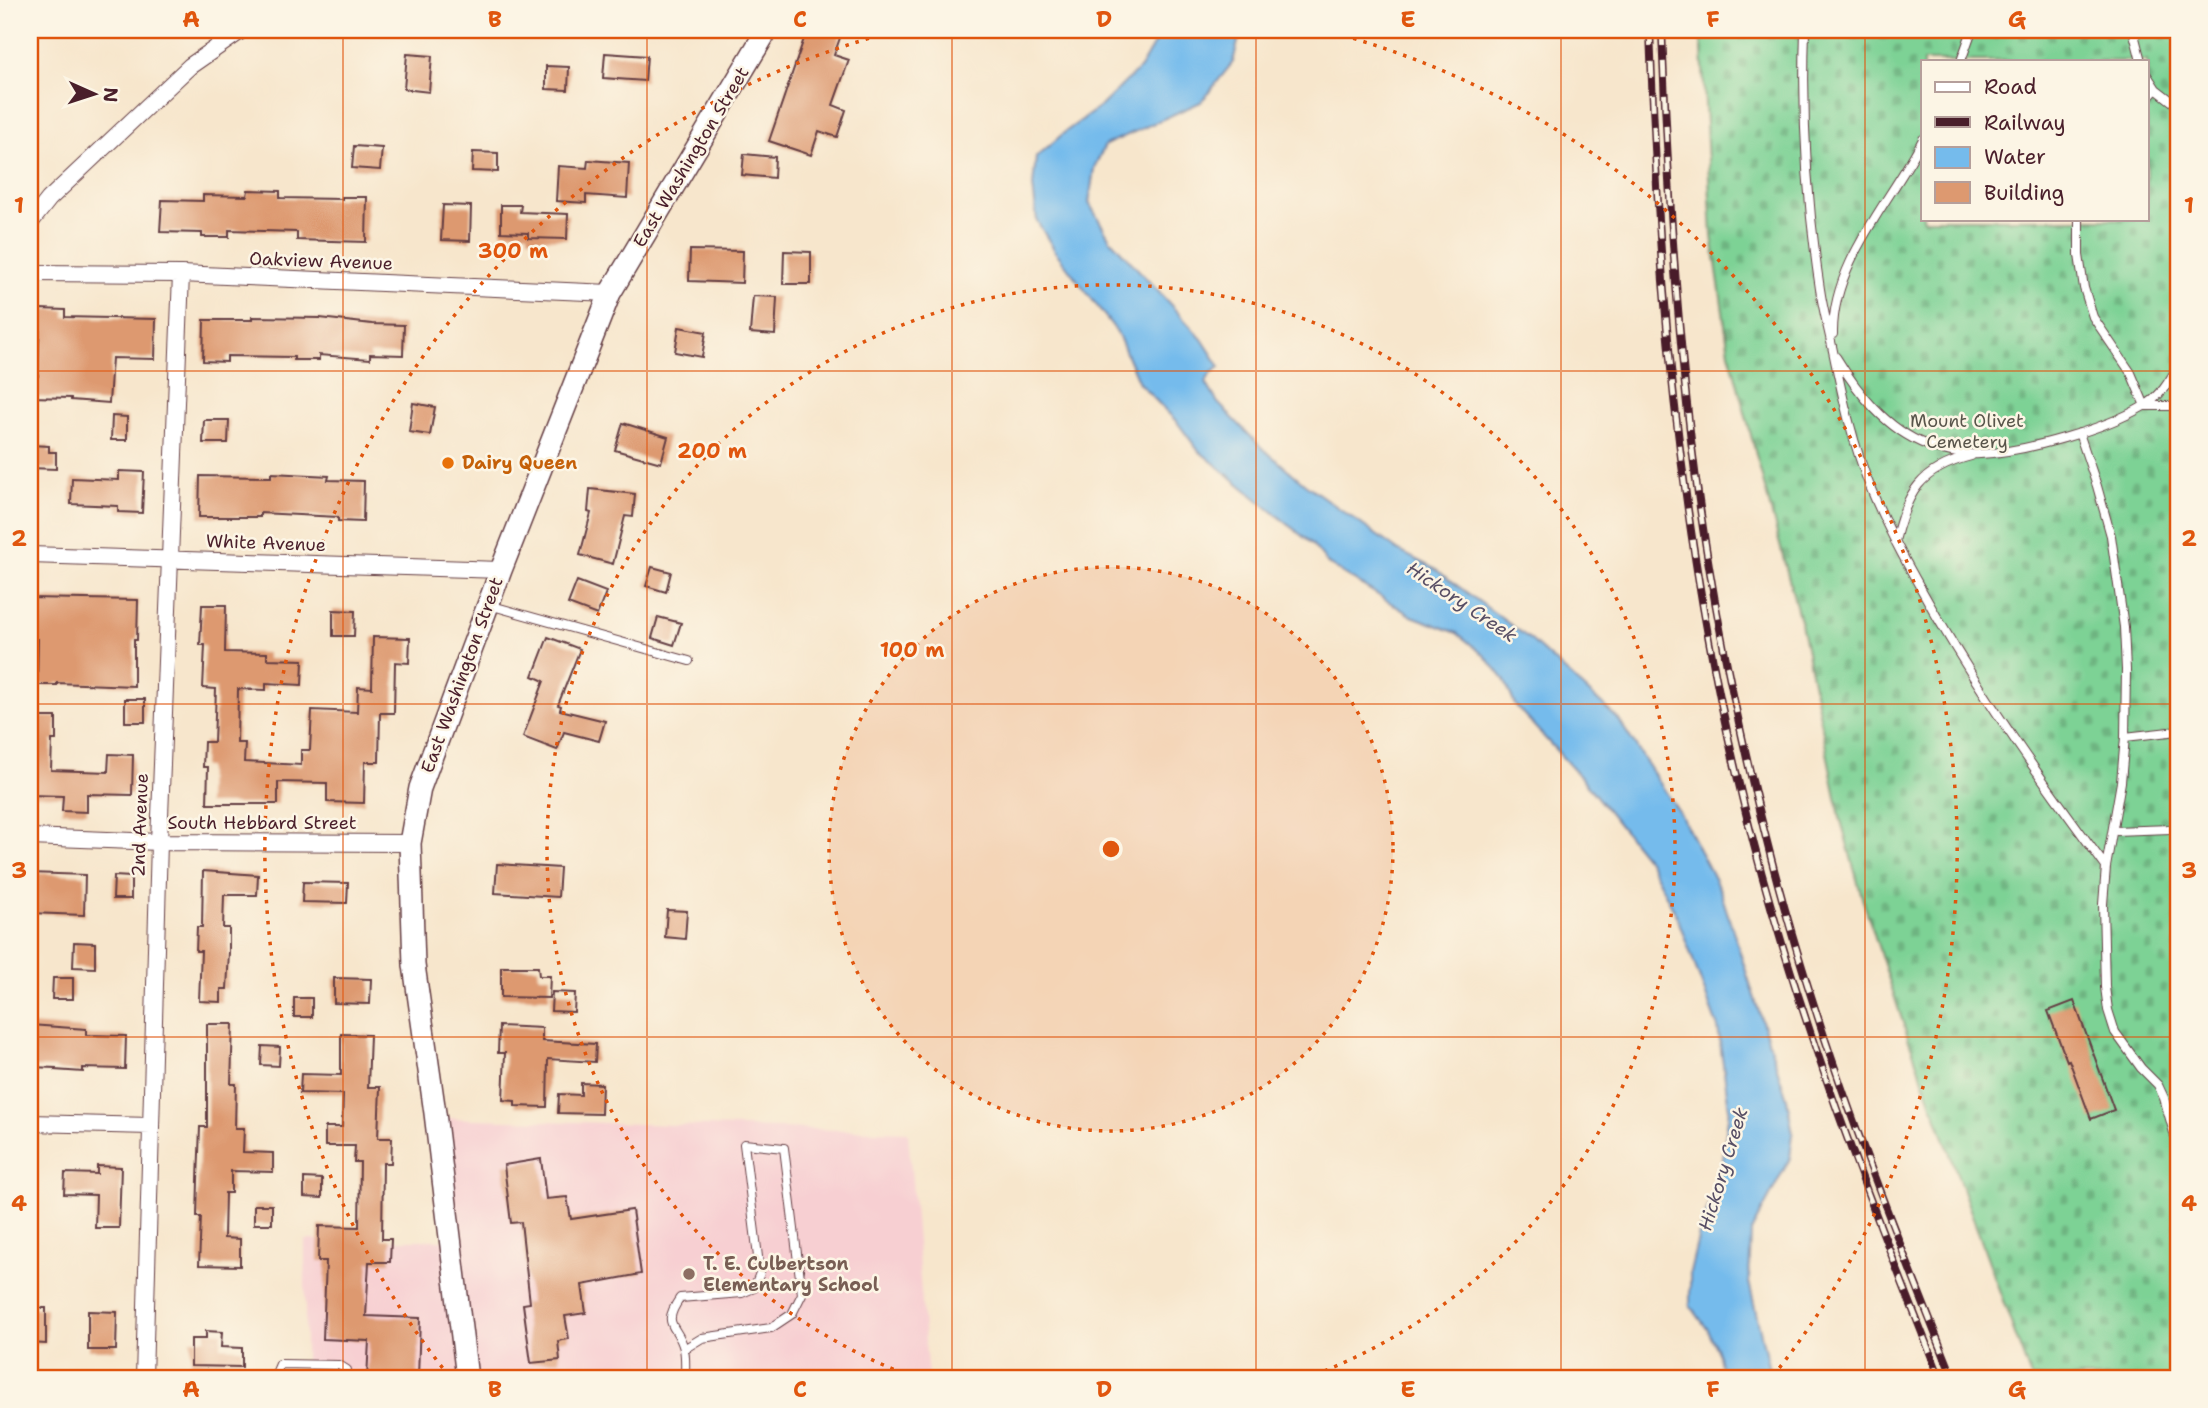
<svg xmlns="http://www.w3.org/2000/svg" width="2208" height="1408" viewBox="0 0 2208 1408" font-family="'Shantell Sans',sans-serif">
<defs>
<pattern id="cemetery-stones" width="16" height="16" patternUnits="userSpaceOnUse" patternTransform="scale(1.75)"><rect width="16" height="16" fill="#7dd295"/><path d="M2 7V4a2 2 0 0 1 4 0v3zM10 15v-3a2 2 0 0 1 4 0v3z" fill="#6eb481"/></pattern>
</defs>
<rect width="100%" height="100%" fill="#fcf5e5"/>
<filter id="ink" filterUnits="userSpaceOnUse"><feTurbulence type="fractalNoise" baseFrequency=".0143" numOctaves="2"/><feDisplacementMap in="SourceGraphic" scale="14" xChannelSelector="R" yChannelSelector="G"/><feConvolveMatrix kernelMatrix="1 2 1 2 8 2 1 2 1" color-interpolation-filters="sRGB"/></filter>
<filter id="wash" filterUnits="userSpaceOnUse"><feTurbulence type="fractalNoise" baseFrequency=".00686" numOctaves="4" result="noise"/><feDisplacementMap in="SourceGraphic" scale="28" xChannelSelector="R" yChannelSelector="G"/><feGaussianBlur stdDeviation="1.57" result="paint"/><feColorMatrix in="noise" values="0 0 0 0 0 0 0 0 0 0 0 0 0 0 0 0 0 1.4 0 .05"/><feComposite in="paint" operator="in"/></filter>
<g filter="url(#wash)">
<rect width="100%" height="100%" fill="#f7e6cc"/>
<path fill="#f7cfd2" d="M441,1118L908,1132L928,1378H305V1240H455Z"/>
<path fill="url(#cemetery-stones)" stroke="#647860" stroke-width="2" fill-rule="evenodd" d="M1701,30H2178V1378H2031L1909,1041L1861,894L1840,817L1803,632L1729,352L1712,236ZM1923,61H2147V219H1923Z"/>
<path fill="#75bbec" stroke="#606d8c" stroke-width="2" d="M1162,30H1241L1233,62L1201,102L1105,145L1094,168L1089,203L1110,239L1202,339L1220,367L1210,374L1206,383L1218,403L1261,447L1305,484L1399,551L1435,569L1531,640L1618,719L1682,817L1720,890L1787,1099L1793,1134L1790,1158L1751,1232L1749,1282L1771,1378H1723L1719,1355L1708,1330L1690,1305V1272L1699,1234L1722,1167L1729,1108L1718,1028L1676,914L1647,859L1584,781L1515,705L1504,679L1485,656L1457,633L1412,616L1328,564L1312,544L1198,450L1177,422L1139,383L1117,332L1055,251L1037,221L1033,186L1036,157L1065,132L1101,106L1140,68Z"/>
<g id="blocks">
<path fill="#dd9970" d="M807,30H836L835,33L841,35L834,55L849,60L833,105L846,110L837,137L819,131L811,155L769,141Z
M605,53L647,56L645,81L603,78Z
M407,54L432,56L429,92L404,89Z
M546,66L569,67L568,90L546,89Z
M354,146L382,148L380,170L352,168Z
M473,152L498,153V172L472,171Z
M744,154L775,157L774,178L742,175Z
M588,160L629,163L627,198L586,195V203L556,201L558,166L587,168Z
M248,190L280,191V198L342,199V197H367L366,242L297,240V232L229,230V237H202V233L160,232L162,200L203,201V195L247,196Z
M443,205L471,206L470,241L441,240Z
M501,205H521L520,212L568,214L567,239L528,238V233L501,232Z
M690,250L743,251L742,283L689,281Z
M784,251L811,252V284H783Z
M753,296L777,297L775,335L750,333Z
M40,309L65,310V317L156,319L155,359L112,358L109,403L71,400V398L30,397V376H38Z
M252,317L320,318L372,324L404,325L403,355L370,354V359L319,355V360H294V357L227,356V362L203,361L204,320H252Z
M679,327L706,332L702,357L675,352Z
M413,403L435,407L430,435L409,432Z
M112,416L127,417V440H111Z
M204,420H229L228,443H203Z
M623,423L668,437L661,463L615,450Z
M30,445L49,446V452H56V469L30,468Z
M119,471L144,472L142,513L118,512V506L71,504L72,478L119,480Z
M271,473L329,476L328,480L364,481L363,522L338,521V517L260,513V517H199L200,476L271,477Z
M590,489L635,494L633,517L625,516L613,564L580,555L591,513L588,512Z
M652,567L671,572L666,592L646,586Z
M577,581L606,592L597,615L568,604Z
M30,598L138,600L137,640H134V686L57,683V685H37L38,639H30Z
M202,605H226L225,652L267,653V659L303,660L302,685L266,683V690L238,689L237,743H245L244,762L301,765V750H310L312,710L357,712L358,687L372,688L373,637L410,638L409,663L395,662L394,713H380L379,762H365L364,803L327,802V783L278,782V804H207L208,767H203L204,742H214L216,689L203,688L205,645H200Z
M333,610L355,611L354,636H333Z
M658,617L681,623L674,645L652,638Z
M548,637L580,649L558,705L561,706L560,710L605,721L599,741L564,732L557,750L523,737L544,681L533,676Z
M125,699H145V722H125Z
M36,717H56V740H52L51,770L108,772L109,754L133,755L132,795L87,794V812L62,811L63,796L30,795V754H35Z
M497,864L560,868L558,897L495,893Z
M203,871L258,875L257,895H224L223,928H229V952L227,989H221V1002L199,1001L201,951H196L197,927H202Z
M30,873L85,875L84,915L30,913Z
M114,876L131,877V899H113Z
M303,882L348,883L347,903L302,902Z
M667,910L687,911L685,939L665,937Z
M74,942L95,943V968L73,967Z
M501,967H538L539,976H550L549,998L501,997Z
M53,978H73V999H52Z
M334,978L371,979L370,1004L334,1003Z
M552,992L575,993L574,1012L551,1011Z
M294,998H312V1017H294Z
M2074,1001L2114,1110L2091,1119L2069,1060L2067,1061L2048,1011Z
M207,1024H233L231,1084H236L235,1128H244L243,1152L273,1153V1172L231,1171V1193H225L224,1238L240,1239V1266L199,1265L201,1217H197L198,1180L200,1127H207Z
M30,1025L86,1029V1035L126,1036L125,1069L83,1068V1072L55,1070L56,1068L30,1067Z
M499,1026L542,1028V1041L596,1044L595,1062L548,1059L547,1107L515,1106V1101L503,1100L505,1053H498Z
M341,1034L370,1035L368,1087H380L378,1138H392L391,1163H383L382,1239H391L390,1262H369L366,1316L420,1318L418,1378H367L369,1341L323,1339L326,1261H318L319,1226L359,1227L360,1162H354L355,1146H325V1127H342L343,1094L300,1093L301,1074L341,1075Z
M262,1046L280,1047L279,1066L261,1065Z
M581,1083L602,1084L601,1114L558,1113L559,1094L581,1095Z
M541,1159L546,1199L567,1197L571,1219L632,1210L641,1274L582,1285L586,1313L565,1316L569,1339L558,1341L560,1360L531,1363L523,1304L530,1303L521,1222L511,1223L504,1165Z
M97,1166L121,1167L119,1228H95L96,1195L64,1194L65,1173L97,1174Z
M304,1178L322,1179V1198L304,1197Z
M254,1205H272V1224H254Z
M30,1308H46V1344L30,1343Z
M88,1311L117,1312L116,1350H88Z
M206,1331L222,1332L221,1347L242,1348V1367L191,1366V1339H206Z"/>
</g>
</g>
<g filter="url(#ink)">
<use href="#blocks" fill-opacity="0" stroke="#643d43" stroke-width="2"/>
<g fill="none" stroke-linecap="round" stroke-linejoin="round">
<g stroke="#643d43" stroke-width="10">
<path id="lane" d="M1805,30C1802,116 1807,204 1820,289C1823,310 1829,331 1833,351C1843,399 1853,445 1871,489C1889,533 1913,575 1937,617C1988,705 2045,785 2106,867
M2133,30L2141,61
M1961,61L1972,30
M2147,75L2156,89L2178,106
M2147,99L2156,89
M2079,219V255L2084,288L2093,317L2131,373L2145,406H2178
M1833,334C1832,262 1892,200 1923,139
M1836,357C1858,393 1886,429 1927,445C1943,451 1962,455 1980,454C2025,452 2105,429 2144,406C2160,397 2169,382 2178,366
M2079,433L2097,486L2111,536L2124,627L2126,670L2125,737L2121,782L2106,867L2103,904L2105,987L2108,1010L2115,1032L2141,1068L2158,1085L2164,1098L2178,1147
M1895,541C1907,492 1920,469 1971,456
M489,605L689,661
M2125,737L2178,731
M2114,831L2171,829L2178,827
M684,1349L702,1338L771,1328L792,1314L802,1294L784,1148L744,1144L760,1273L754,1288L742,1293L680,1298C660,1327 678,1324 684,1349C686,1358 685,1369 685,1378
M274,1378L280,1364L339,1365L347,1370V1378"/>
</g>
<g stroke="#643d43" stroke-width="18">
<path id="street" d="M30,223L49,199L190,66L242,30
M30,273L181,274L610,293
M30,555L501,570
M30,837L159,842L410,843
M30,1123L151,1126
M144,1378L159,842L181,274"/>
</g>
<g stroke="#643d43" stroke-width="24">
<path id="secondary" d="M467,1378L435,1113L414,965L410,843L420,788L501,570L610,293L767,30"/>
</g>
<use href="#lane" stroke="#fff" stroke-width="8"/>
<use href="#street" stroke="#fff" stroke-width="16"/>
<use href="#secondary" stroke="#fff" stroke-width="21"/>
<g stroke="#4a1f2b" stroke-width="8">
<path id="rail" d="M1650,30C1653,113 1657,197 1663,281C1678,470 1706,661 1754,845C1802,1028 1870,1203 1940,1378
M1662,30C1667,167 1675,304 1691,440C1707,574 1733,707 1766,838C1812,1024 1882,1201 1953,1378"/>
</g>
<use href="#rail" stroke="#fcf5e5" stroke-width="5" stroke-dasharray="16" stroke-linecap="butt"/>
</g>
</g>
<path fill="none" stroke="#e0560e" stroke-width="2" stroke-opacity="0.55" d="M343,30V1378M647,30V1378M952,30V1378M1256,30V1378M1561,30V1378M1865,30V1378M30,371H2178M30,704H2178M30,1037H2178"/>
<circle cx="1111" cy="849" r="282" fill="#e0560e" fill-opacity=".12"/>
<g fill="none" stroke="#e0560e" stroke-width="3.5" stroke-dasharray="3.5 7">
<circle cx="1111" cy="849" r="282"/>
<path d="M913 1377A564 564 0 1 1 1309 1377"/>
<path d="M449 1376A846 846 0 0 1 899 30M1323 30A846 846 0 0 1 1773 1376"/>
</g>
<circle fill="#e8710a" stroke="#fcf5e5" stroke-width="2.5" cx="448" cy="463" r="7"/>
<circle fill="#8d6e63" stroke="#fcf5e5" stroke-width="2.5" cx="689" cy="1274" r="7"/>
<g text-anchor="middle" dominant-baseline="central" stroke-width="5" stroke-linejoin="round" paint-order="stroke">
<g font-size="18" fill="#4a1f2b" stroke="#fcf5e5">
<text transform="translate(691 157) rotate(-59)">East Washington Street</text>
<text transform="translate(321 261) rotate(2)">Oakview Avenue</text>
<text transform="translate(266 543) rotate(2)">White Avenue</text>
<text transform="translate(462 675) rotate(-70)">East Washington Street</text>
<text x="262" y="823">South Hebbard Street</text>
<text transform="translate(140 825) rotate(-88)">2nd Avenue</text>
</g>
<g font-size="18" fill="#59554b" stroke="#fcf5e5">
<text x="1967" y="421">Mount Olivet<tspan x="1967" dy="21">Cemetery</tspan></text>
</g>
<g font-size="18" font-weight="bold" fill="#c56008" stroke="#fcf5e5" text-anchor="start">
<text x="462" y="463">Dairy Queen</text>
</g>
<g font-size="18" font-weight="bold" fill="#785e54" stroke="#fcf5e5" text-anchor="start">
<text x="703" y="1264">T. E. Culbertson<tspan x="703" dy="21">Elementary School</tspan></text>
</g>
<g font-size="19" font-style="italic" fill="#574e65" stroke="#fcf5e5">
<text transform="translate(1462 602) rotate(34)">Hickory Creek</text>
<text transform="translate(1723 1169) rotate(-73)">Hickory Creek</text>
</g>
</g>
<circle cx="1111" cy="849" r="10" fill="#e0560e" stroke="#fcf5e5" stroke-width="3.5"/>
<g font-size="21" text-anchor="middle" font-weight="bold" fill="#e0560e" stroke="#fcf5e5" stroke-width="5" stroke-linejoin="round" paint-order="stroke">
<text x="513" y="258">300 m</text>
<text x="712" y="458">200 m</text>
<text x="912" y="657">100 m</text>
</g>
<rect width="2208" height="1408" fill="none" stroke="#fcf5e5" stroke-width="77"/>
<rect x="1921" y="60" width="228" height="161" fill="#fcf5e5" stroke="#b59f9b" stroke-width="2"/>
<rect x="1935" y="82" width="35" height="10" fill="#ffffff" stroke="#b59f9b" stroke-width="2"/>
<text x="1984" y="94" font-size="21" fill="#4a1f2b">Road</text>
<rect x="1935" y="117" width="35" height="10" fill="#4a1f2b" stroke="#b59f9b" stroke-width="2"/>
<text x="1984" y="130" font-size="21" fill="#4a1f2b">Railway</text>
<rect x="1935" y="147" width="35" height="21" fill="#75bbec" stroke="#b59f9b" stroke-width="2"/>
<text x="1984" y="164" font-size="21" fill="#4a1f2b">Water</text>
<rect x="1935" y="182" width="35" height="21" fill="#dd9970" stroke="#b59f9b" stroke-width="2"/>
<text x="1984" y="200" font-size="21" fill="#4a1f2b">Building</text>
<g transform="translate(94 94) rotate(93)" stroke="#fcf5e5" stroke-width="5" paint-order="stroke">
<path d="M0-5L12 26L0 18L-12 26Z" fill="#4a1f2b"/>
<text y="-10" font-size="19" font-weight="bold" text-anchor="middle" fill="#4a1f2b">N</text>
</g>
<rect x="38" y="38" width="2132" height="1332" fill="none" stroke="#e0560e" stroke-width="2.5"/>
<g font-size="23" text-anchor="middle" font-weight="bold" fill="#e0560e">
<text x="191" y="27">A</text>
<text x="495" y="27">B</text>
<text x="800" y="27">C</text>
<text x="1104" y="27">D</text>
<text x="1408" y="27">E</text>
<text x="1713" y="27">F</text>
<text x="2017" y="27">G</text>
<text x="19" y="213">1</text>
<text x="2189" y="213">1</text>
<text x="19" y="546">2</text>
<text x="2189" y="546">2</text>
<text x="19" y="878">3</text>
<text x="2189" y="878">3</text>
<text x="19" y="1211">4</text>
<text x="2189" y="1211">4</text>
<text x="191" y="1397">A</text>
<text x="495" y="1397">B</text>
<text x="800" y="1397">C</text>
<text x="1104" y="1397">D</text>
<text x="1408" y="1397">E</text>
<text x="1713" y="1397">F</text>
<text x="2017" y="1397">G</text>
</g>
</svg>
